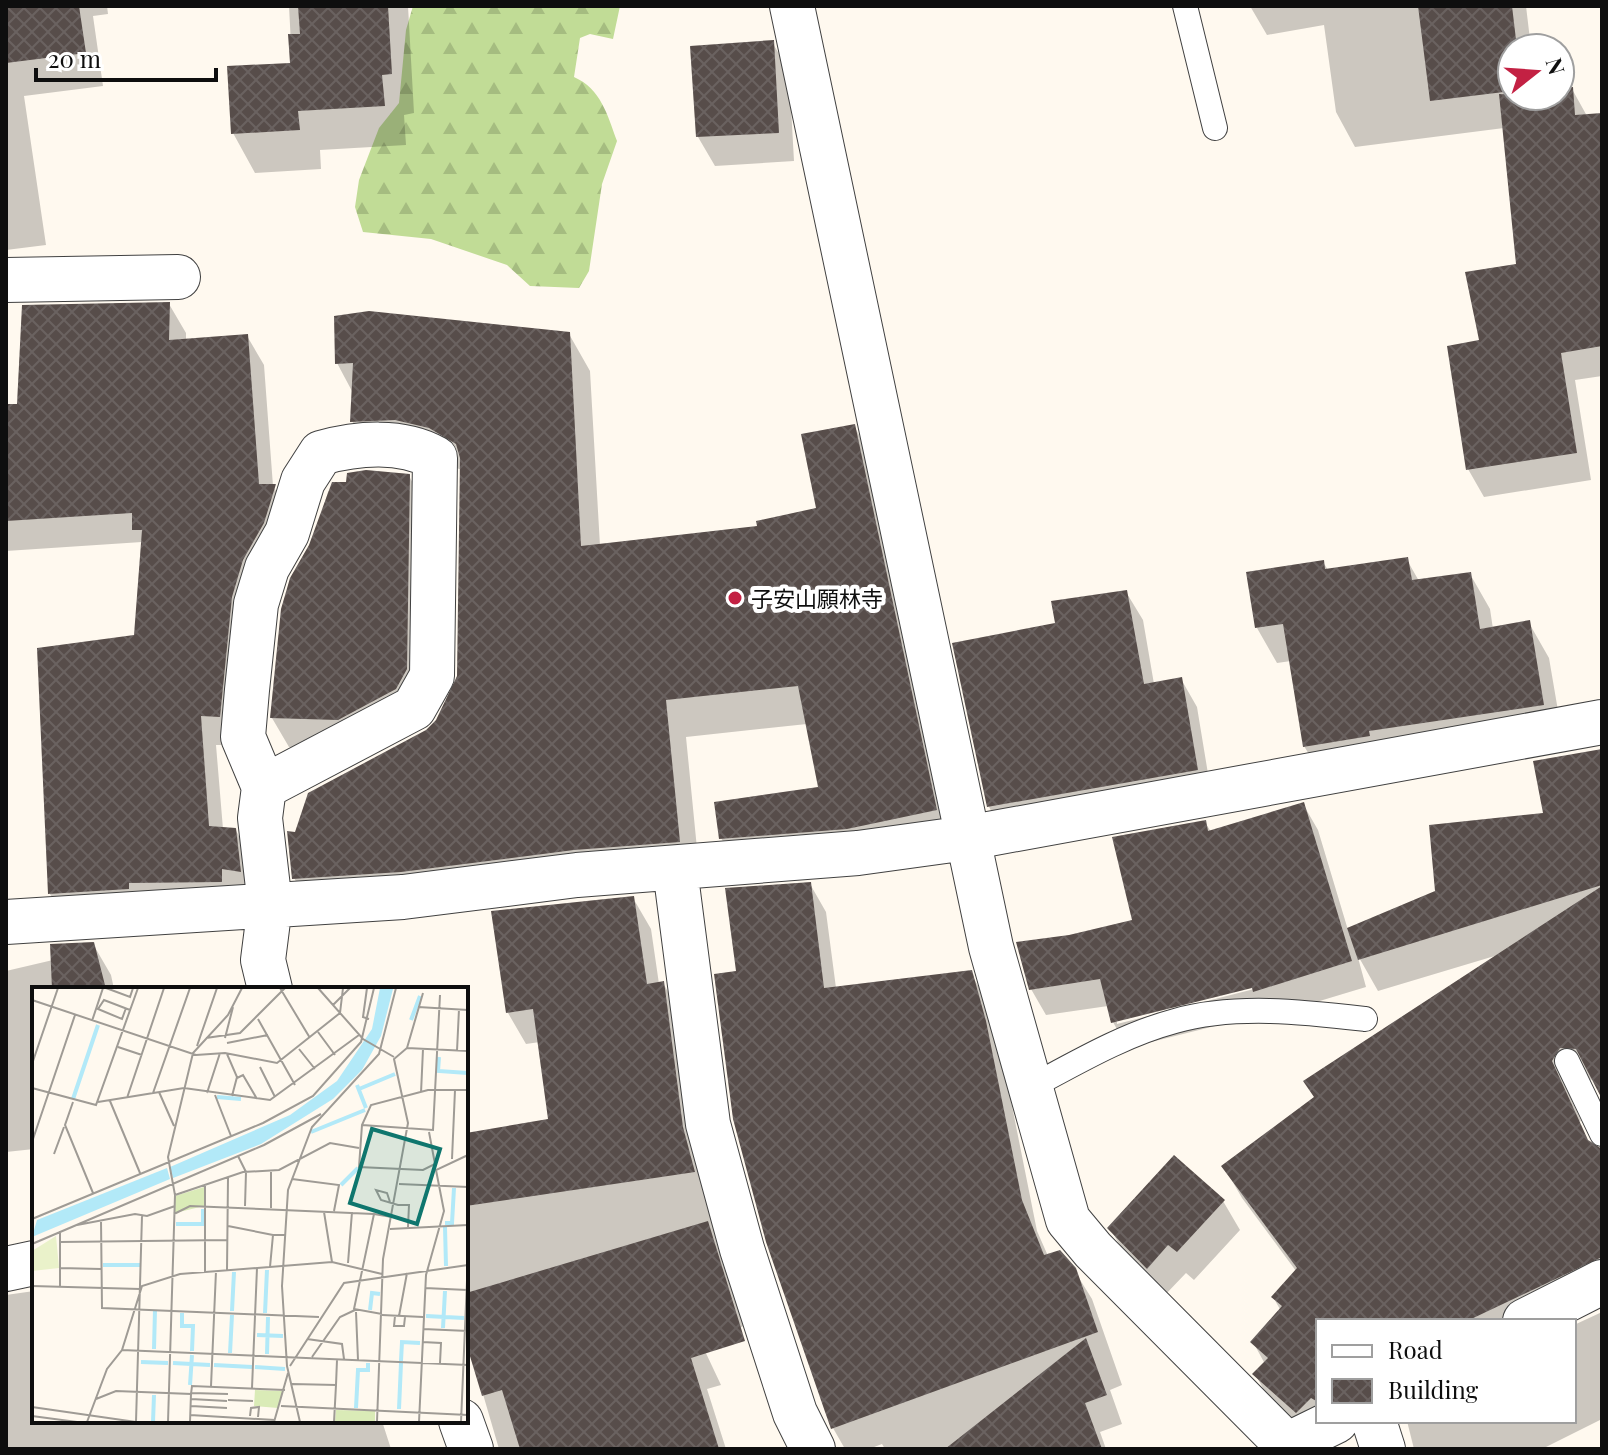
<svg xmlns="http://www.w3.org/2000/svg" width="1608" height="1455" viewBox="0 0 1608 1455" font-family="'Playfair Display','Noto Sans JP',serif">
<defs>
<pattern id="forest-firs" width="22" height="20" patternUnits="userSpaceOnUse" patternTransform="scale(2)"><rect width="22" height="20" fill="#c1dc96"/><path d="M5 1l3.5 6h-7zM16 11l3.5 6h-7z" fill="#a5bc80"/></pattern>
<pattern id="building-cross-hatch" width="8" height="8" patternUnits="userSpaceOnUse" patternTransform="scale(2)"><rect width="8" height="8" fill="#574d4a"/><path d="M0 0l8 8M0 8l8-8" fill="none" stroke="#6a6260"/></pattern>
</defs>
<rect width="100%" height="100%" fill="#fff9ef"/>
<path fill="url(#forest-firs)" d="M413,6H620L613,39L590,34L580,38L574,77C601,89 607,114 617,141L602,184L589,271L579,288L530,286L507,265L431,239L363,232L355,207L359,180L379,128L399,103L406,30Z"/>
<path fill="#0003" fill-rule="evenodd" d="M6,6H107L108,14L93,16L103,86L24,96L46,245L6,250Z
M289,6H408L414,113L404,115L406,145L320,150L321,169L255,173L233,133L292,64Z
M1250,6H1526L1531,48H1512V96H1560V90L1572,89L1587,116L1602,115V376L1575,380L1591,480L1484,497L1468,469L1481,341L1519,265L1504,128L1355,147L1336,112L1324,25L1267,35Z
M772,42L789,71L794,161L715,166L698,137Z
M169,304L186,333V340L247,336L264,365L273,486L291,515L235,745H216L223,829H235L252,859L256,900L66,923L50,894L135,637L142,542L6,551V406L19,405Z
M369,313L569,334L590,371L600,546L759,528L819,510L854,426L875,463L956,847L742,875L721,838L820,788L807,724L686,737L700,879L316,915L294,878L296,834L428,731L437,721L459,677L462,470L435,460L373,458L352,421L353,393L337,363Z
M409,476L425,505L423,699L355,749L289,747L272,718L313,541L328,492L333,484Z
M1407,560L1419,581L1470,574L1490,609L1493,629L1529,623L1549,658L1563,740L1325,781L1304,746L1291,661L1277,663L1257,628L1323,562L1328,570Z
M1126,592L1143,620L1154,684L1181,679L1197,707L1212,798L1005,835L989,807Z
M1602,751V1092L1595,1080L1578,1079L1569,1094L1581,1121L1574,1123L1602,1247V1295L1550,1321H1318L1315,1443L1273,1406L1255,1374L1265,1364L1253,1342L1281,1311L1273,1297L1296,1271L1242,1198L1224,1167L1498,955L1378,991L1357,954L1366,987L1270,1016L1267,1013L1127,1048L1113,1022L1108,1006L1046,1015L1031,989L1070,937L1135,921L1205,822L1211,832L1303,804L1318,830L1348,930L1437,892L1545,815ZM1261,983L1262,987L1117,1024V1020Z
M810,884L826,912L836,988L970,972L987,1001L1001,1051L1037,1231L1048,1256L1074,1270L1092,1299L1122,1385L1110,1390L1122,1424L1100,1432L1106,1449H885L882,1444L869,1449H845L833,1428L738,973Z
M633,898L651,929L659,984L663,983L681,1015L745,1325L704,1349L721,1385L707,1389L726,1449H499L466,1336V1134L550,1121L540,1042L526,1044L508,1013Z
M93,944L111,975L114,989H34V1149L6,1152V971L53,960Z
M1223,1201L1240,1230L1194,1280L1186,1273L1164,1296L1127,1258L1110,1228Z
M34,1291V1421H382L391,1449H6V1295Z
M1602,1312V1419L1542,1449H1414L1407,1421H1574V1325Z"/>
<path fill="url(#building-cross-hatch)" d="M6,6H79L86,53L6,63Z
M298,6H388L392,74L382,75L385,106L298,111L300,130L231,134L227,66L290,63L288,34H300Z
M1418,6H1512L1517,48H1512V91L1430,101Z
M774,40L779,133L696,137L690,46Z
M1573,87L1575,115L1602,113V346L1561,353L1577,453L1466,470L1447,346L1479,340L1465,272L1516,264L1499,94L1560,96V88Z
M170,302L169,340L248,334L259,484H276L264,523L243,560L232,597L220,717L201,716L209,826L236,828L241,872L222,869V882L129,883V889L48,894L37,648L134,635L142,530H132V513L6,521V404H17L22,305Z
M369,311L570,332L581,546L757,526L756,521L816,508L801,434L855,424L937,810L847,829L719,839L714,802L818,787L798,686L666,700L680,842L574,850L401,872L292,879L287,831L295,832L308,793L426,730L436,720L457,676L460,458L456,444L429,428L395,420L350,422L353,363L335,364L334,316Z
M366,470L410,474L407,669L396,689L338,720L270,718L281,609L290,578L309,545L332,482H346L347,473Z
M1408,557L1412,580L1471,572L1480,629L1530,620L1544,705L1369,731L1370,736L1303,747L1283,624L1255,628L1246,572L1324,560L1325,569Z
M1127,590L1144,684L1182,677L1198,770L987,807L952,643L1055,623L1051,601Z
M1602,749V885L1358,960L1347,928L1435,891L1429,825L1543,813L1533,761Z
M1304,802L1352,961L1253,992L1252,988L1111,1023L1100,979L1029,990L1016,942L1069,935L1132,920L1112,837L1206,820L1208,831Z
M811,882L824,988L972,970L986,1021L1022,1200L1044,1255L1060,1250L1076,1268L1098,1332L831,1429L766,1242L733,1119L714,974L736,971L725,888Z
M1602,886V1099L1576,1049L1560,1048L1552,1061L1588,1140L1602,1149V1257L1467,1321H1318V1402L1311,1398L1296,1413L1252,1374L1268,1358L1250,1342L1282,1306L1271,1297L1297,1268L1221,1166L1314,1097L1303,1081Z
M634,896L647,984L664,981L683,1127L695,1172L466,1206V1133L548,1119L533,1009L506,1013L491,911Z
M94,942L106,989H52L50,944Z
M1174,1155L1225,1200L1177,1252L1168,1245L1147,1269L1107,1228Z
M708,1221L745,1341L691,1358L719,1449H520L502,1390L482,1396L466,1343V1293Z
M1086,1338L1107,1395L1085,1403L1102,1449H945Z"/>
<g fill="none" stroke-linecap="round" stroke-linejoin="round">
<g stroke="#414141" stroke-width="26">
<path id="service" d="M1185,6L1215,128
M1567,1061L1602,1134
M1029,1088C1076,1063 1123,1035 1175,1021C1235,1004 1304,1012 1365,1019"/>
</g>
<g stroke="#414141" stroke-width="46">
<path id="minor" d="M792,6L991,947L1068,1220L1093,1250L1287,1445L1336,1421
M6,280L178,277
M264,787L414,708L432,676L435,458C402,439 357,443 321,453L303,481L287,533L267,568L256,604L247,690L243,737L264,787L260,818L270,905L263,960L270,989
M675,869L708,1124L742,1249L795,1413L813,1449
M6,922L403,897L577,875L858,853L967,838L1602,722
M6,1269L34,1263
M1525,1321L1602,1282
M461,1421L471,1449
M1374,1421L1383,1449"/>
</g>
<use href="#service" stroke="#fff" stroke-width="24"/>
<use href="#minor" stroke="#fff" stroke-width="44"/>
</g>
<circle fill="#c32143" stroke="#fff" stroke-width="3" cx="735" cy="598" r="8"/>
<g text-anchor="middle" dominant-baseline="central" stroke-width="8" stroke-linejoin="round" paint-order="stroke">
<g font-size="22" fill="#0e0e0e" stroke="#fff" text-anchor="start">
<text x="751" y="598">子安山願林寺</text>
</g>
</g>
<g transform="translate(32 987)">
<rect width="436" height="436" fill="#fff9ef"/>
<path d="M304,423L343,424V435H303Z" fill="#daebb7"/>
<path d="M172,200V219L143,226V209ZM223,403L251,404L246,421L222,419Z" fill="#daebb7"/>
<path d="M24,249L27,281L0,284V264Z" fill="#eaf2ca"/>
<path d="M348,1H359L361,2L349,49L330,83L301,112L229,157L141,191L138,180L258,128L305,94L340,42ZM135,181L138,192L0,250L5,233Z" fill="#b2e9f8"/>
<path fill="none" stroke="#b2e9f8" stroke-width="4" d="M379,33L388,9M407,70L406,84L436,86M325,98L334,121M327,102L363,87M185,110L209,112M41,112L66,38M279,145L333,123M309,198L326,181M413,236H420L422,201M144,237H171V222M413,240L414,279M71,278H108M338,323L340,306L348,307M200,324L202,285M150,326V339H161L160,364M233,326L235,283M394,329L432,331M411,341L413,304M225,348L251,349M122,362L123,323M198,366L200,328M235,367L236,330M369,374L370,355L388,356M109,375L136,376M141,376L178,378M182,378L220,380M223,380L253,382M158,398L160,368M324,421L326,383H336V376M367,422L369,376M121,435L122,408"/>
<path fill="none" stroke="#9f9b95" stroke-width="2" d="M74,1L98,10L101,1M248,1L278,51M286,1L331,52L362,70M335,1L331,30L337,32M0,13L164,68L193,66L245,76L308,26L311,1M301,18L318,1M386,20L436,23M94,21L90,32L66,22L72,13L98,23M226,32L263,98M60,34L71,1M286,45L303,68M174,51L208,46L253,1M193,51L201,20M195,56L236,48M165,59L185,1M86,60L110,68M375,61L436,64M267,62L283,82M425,64L427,22M195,67L205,90L200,109M0,77L26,1M228,80L243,110M205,91L211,88L225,112M0,101L64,118L106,1M127,105L142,139M121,106L158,1M175,106L188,66M389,106L391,62M183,108L199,149M95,111L132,1M78,114L108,186M41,115L33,138L61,206M66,115L152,101L238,113L327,48M330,138L401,143L408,8M397,145L403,177L391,183L327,180L330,138L339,118L396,103H436M0,155L43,28M22,167L32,140M206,169L214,185L213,219M420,172L423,103M260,192L307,198L302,224M173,197V285M367,197L436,200M143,208L211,185L247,183L298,156L327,161M358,215L355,206L344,203L349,213L366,218H377L376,240M239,221V185M292,225L300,275M142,227L158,219L342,227M0,232L231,136L281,109L329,55L342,1M69,233L70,321L287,330M45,238L103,227L115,229L143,219M196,239L241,248M358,242L436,238M28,244V301M28,255L195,253M0,257L232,158L289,127M316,276L320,225M238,280L241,248H253M28,281L69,282M195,283L196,191M0,299L108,302M393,301L435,303M324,325L326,373M350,327L322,322L342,227L360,230M350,328L391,330M363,329L362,339H372L373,330M367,329L375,286M391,342L436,344M275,352L310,357L312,372M390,355L409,356L408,376M90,363L436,378M280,370L308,330L323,323M258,379L312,296L436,278M260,397L304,398L305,373M179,399L184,284M220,401L225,281M159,406L196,407M159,407L160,399L253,403M64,412L84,404L159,407L158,435M159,412L195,414M196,413L221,414M159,419L195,421M249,419L436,428M0,420L104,435M158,428L243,433M0,429L45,435M218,429L219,421L227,420L226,430M55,435L75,382L90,363L110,299L148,287L300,275L350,287M104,435L110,229M136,435L143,208L136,170L161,66L196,28L210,1M158,435H216M242,435L256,386M268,435L255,379L250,299L256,203L280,140L347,67L364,1M302,435L304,398M345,435L351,272L376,136L362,72L375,61L391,6M387,435L394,288L412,224L404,183L436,168M429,435L436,270"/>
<path fill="#0f766e" fill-opacity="0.15" stroke="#0f766e" stroke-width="4" d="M340,142L408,162L385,237L318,216Z"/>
<rect width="436" height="436" fill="none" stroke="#0e0e0e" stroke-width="4"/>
</g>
<rect width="1608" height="1455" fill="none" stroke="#0e0e0e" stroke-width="16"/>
<rect x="1316" y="1319" width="260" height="104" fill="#ffffff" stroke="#9f9f9f" stroke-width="2"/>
<rect x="1332" y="1345" width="40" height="12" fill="#ffffff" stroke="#9f9f9f" stroke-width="2"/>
<text x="1388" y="1359" font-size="24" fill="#0e0e0e">Road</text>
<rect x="1332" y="1379" width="40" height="24" fill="url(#building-cross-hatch)" stroke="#9f9f9f" stroke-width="2"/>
<text x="1388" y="1399" font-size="24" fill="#0e0e0e">Building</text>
<g transform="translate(1536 72) rotate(73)"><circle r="38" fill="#ffffff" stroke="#9f9f9f" stroke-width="2"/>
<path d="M0-6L14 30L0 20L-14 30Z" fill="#c32143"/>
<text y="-12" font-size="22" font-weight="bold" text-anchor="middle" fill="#0e0e0e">N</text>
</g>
<path d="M36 68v12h180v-12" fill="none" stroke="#0e0e0e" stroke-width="4"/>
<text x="48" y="68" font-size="24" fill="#0e0e0e" stroke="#ffffff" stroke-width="6" paint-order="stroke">20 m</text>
</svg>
